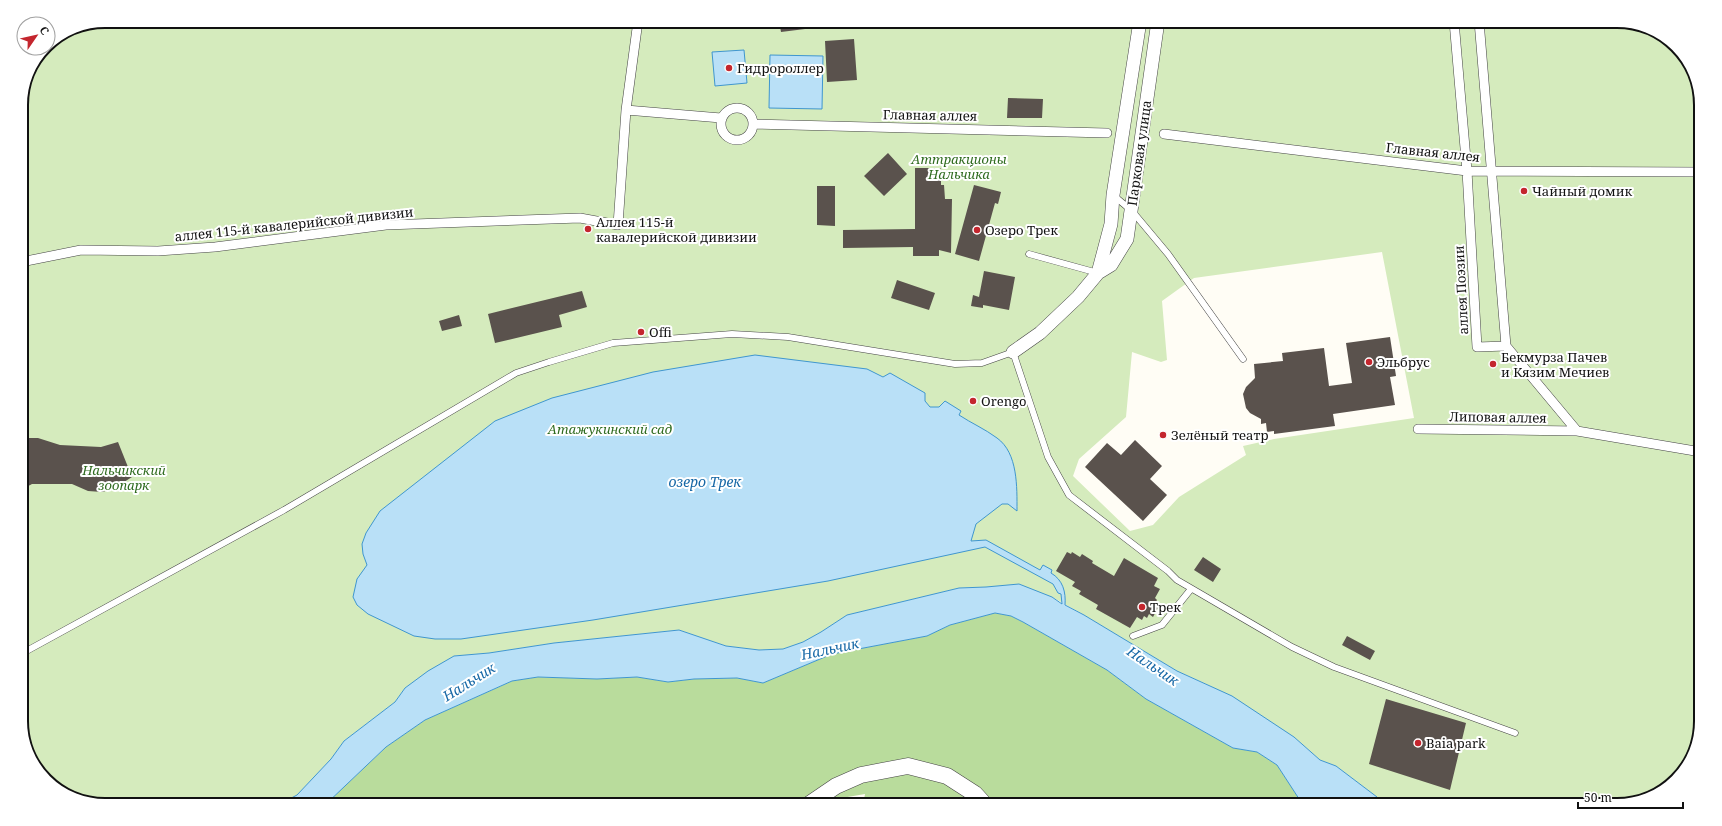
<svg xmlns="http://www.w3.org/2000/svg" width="1722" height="826" font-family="'Noto Serif',serif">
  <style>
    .green { fill: #d5ebbd; fill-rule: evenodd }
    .forest { fill: #b9dc9c }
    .water { fill: #b9e0f7; stroke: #3f96cf }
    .building { fill: #5a524d }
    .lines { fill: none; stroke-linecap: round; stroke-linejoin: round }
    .service-casing { stroke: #444; stroke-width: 7 }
    .pedestrian-casing { stroke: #444; stroke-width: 10 }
    .minor-casing { stroke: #444; stroke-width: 14 }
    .tertiary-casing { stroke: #444; stroke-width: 17 }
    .service { stroke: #fff; stroke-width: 6 }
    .pedestrian { stroke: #fff; stroke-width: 9 }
    .minor { stroke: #fff; stroke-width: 13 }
    .tertiary { stroke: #fff; stroke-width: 16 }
    .poi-dot { fill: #c4262e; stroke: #fff; stroke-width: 1.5 }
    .labels { text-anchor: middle; stroke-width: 4; stroke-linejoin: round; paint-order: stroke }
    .poi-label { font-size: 13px; fill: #111; stroke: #fff; text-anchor: start }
    .street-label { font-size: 13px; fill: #111; stroke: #fff }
    .park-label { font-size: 13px; font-style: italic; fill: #2f6b1f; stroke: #fff }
    .water-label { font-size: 14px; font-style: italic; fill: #1768a6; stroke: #fff }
    .rim { fill: none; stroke: #111; stroke-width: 2 }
  </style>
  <rect width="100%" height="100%" fill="#fffdf5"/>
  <path class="green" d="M 105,21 L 1617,21 L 1654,30 L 1687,58 L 1701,100 L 1701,721 L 1692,758 L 1663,791 L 1617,805 L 1382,805 L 1377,797 L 1336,766 L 1320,760 L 1294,737 L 1206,684 L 1177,671 L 1084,615 L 1052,597 L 986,587 L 959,588 L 847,615 L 821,632 L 803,642 L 783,649 L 759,650 L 726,646 L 679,630 L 554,643 L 489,653 L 454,656 L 405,688 L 395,702 L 344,741 L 331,759 L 297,795 L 278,805 L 105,805 L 68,796 L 35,768 L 21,727 L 21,100 L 27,73 L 44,48 L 48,48 L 48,44 L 73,27 ZM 1382,252 L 1414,418 L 1274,439 L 1243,446 L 1246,455 L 1179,497 L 1153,525 L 1130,531 L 1073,476 L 1079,459 L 1126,417 L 1132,352 L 1161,362 L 1167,360 L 1162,301 L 1194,278 Z"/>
  <path class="forest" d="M 995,613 L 1011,616 L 1023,622 L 1107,670 L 1146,699 L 1233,748 L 1257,752 L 1277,765 L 1303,805 L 863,805 L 865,794 L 830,800 L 829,805 L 325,805 L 386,747 L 425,720 L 512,681 L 538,677 L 597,679 L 637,677 L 668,682 L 694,679 L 737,678 L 763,683 L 832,654 L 927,636 L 950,625 Z"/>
  <path class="water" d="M 744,50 L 747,83 L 715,86 L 712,52 Z
    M 770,55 L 823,56 L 822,109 L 769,108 Z
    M 755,355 L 867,369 L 883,377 L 890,373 L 925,393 L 925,401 L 930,407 L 939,407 L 945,401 L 961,411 L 959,415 C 971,423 985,429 997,438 C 1018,453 1017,487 1017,511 L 1008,504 L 1002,504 L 976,524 L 971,541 L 986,540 L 1040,570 L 1043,565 L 1052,570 L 1051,573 C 1063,580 1066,592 1065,605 L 1084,615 L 1177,671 L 1232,696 L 1294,737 L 1320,760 L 1336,766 L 1377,797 L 1382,805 L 1303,805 L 1277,765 L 1257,752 L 1233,748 L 1146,699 L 1107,670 L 1023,622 L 1011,616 L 995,613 L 950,625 L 927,636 L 832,654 L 763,683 L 737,678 L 694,679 L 668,682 L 637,677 L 597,679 L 538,677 L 512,681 L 425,720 L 386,747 L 325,805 L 278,805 L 297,795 L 331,759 L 344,741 L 395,702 L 405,688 L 428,671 L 454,656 L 489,653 L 554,643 L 679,630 L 726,646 L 759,650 L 783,649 L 803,642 L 821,632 L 847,615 L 959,588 L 986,587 L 1019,584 L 1052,597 L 1062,604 L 1061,594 L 1058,593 L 1053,584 L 985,547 L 828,581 L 593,620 L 461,639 L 435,639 L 414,636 L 368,614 L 357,605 L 353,597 L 357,579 L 367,565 L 363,554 L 362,544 L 366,533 L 380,511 L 495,421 L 552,398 L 653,372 Z"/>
  <path class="building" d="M 779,21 L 813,21 L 813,28 L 781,32 Z
    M 854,39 L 857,80 L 827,82 L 825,41 Z
    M 1008,98 L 1043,99 L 1042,118 L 1007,118 Z
    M 888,153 L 907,174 L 884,196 L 864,176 Z
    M 915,168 L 941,168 L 941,185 L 944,185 L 945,199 L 952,199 L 951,253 L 939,250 L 939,256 L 913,256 L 913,247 L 843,248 L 843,230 L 915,229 Z
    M 974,185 L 1001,192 L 998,204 L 995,203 L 979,261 L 955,254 Z
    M 817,186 L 835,186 L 835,226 L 817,225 Z
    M 984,271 L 1015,277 L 1009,310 L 983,305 L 983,308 L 971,306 L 973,295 L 979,297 Z
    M 897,280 L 935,293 L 929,310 L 891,298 Z
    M 582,291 L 587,307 L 559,315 L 562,327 L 495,343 L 488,314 Z
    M 459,315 L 462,326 L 442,331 L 439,321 Z
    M 1390,337 L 1396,376 L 1390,377 L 1395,405 L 1333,414 L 1335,426 L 1274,434 L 1274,431 L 1267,432 L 1266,423 L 1261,424 L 1261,419 L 1250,413 L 1246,408 L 1243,394 L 1246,387 L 1255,378 L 1254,364 L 1283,361 L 1282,353 L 1324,348 L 1329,386 L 1352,383 L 1346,343 Z
    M 27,438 L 38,438 L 60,445 L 101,447 L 118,442 L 132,477 L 113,489 L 102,492 L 88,491 L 72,484 L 32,484 L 21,490 L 21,440 Z
    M 1135,440 L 1162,466 L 1150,479 L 1167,495 L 1143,521 L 1085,467 L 1107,443 L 1121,455 Z
    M 1067,552 L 1071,554 L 1072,552 L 1080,557 L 1082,554 L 1093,561 L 1092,563 L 1114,576 L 1124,558 L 1158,578 L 1154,586 L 1160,589 L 1155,598 L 1157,600 L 1155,603 L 1159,606 L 1153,617 L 1149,614 L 1147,618 L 1144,616 L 1142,620 L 1137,617 L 1130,628 L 1096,609 L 1098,605 L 1079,594 L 1081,591 L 1072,586 L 1075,582 L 1056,571 Z
    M 1203,557 L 1221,569 L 1213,582 L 1194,570 Z
    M 1347,636 L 1375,651 L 1370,660 L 1342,645 Z
    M 1386,699 L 1466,723 L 1450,790 L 1369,764 Z"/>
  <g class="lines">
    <defs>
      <path id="service" d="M 1113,195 L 1132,211 L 1168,254 L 1243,359
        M 1029,254 L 1098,273
        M 1133,636 L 1162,625 L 1191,589
        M 21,654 L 284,510 L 516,373 L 549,362 L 613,343 L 732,334 L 788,337 L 955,364 L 982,363 L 1013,352 L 1048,457 L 1069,495 L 1168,571 L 1177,580 L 1292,647 L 1334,667 L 1515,733"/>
      <path id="pedestrian" d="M 1454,21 L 1467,171 L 1477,347 L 1506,346
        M 1479,21 L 1506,346
        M721 124a16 16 0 1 1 32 0a16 16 0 1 1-32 0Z
        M 626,110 L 721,118
        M 753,124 L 1107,133
        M 1164,134 L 1467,171 L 1701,172
        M 21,262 L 81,250 L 158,251 L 215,247 L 386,225 L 580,218 L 618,225 L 626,110 L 638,21
        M 1506,346 L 1577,431
        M 1418,429 L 1577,431 L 1701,452"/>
      <path id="minor" d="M 1098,273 L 1111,224 L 1113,195 L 1140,21
        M 1013,352 L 1040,333 L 1078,297 L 1098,273 L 1111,265 L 1127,239 L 1158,21"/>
      <path id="tertiary" d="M 808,805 L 836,786 L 861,775 L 908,766 L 947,776 L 975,794 L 985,805"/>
    </defs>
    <use href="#service" class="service-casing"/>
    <use href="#pedestrian" class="pedestrian-casing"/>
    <use href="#minor" class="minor-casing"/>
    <use href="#tertiary" class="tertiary-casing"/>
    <use href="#service" class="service"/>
    <use href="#pedestrian" class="pedestrian"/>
    <use href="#minor" class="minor"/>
    <use href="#tertiary" class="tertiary"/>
  </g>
  <g class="poi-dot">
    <circle cx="729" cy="68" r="4"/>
    <circle cx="1524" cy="191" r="4"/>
    <circle cx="588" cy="229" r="4"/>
    <circle cx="977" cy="230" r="4"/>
    <circle cx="641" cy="332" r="4"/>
    <circle cx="1369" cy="362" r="4"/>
    <circle cx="1493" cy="364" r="4"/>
    <circle cx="973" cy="401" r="4"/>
    <circle cx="1163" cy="435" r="4"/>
    <circle cx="1142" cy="607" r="4"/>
    <circle cx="1418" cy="743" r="4"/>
  </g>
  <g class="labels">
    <g class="poi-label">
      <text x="737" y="73">Гидророллер</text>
      <text x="1532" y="196">Чайный домик</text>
      <text x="596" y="227">Аллея 115-й<tspan x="596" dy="15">кавалерийской дивизии</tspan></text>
      <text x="985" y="235">Озеро Трек</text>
      <text x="649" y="337">Offi</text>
      <text x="1501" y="362">Бекмурза Пачев<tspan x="1501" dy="15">и Кязим Мечиев</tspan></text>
      <text x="1377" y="367">Эльбрус</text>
      <text x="981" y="406">Orengo</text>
      <text x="1171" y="440">Зелёный театр</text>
      <text x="1150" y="612">Трек</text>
      <text x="1426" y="748">Baia park</text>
    </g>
    <g class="street-label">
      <text transform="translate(930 115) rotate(1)" y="5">Главная аллея</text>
      <text transform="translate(1433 152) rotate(6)" y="5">Главная аллея</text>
      <text transform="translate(1139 153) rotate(-82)" y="5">Парковая улица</text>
      <text transform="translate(294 224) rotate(-6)" y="5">аллея 115-й кавалерийской дивизии</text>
      <text transform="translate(1461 290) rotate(-93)" y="5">аллея Поэзии</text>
      <text transform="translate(1498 417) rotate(1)" y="5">Липовая аллея</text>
    </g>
    <g class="park-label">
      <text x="959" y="164">Аттракционы<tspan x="959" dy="15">Нальчика</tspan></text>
      <text x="610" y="434">Атажукинский сад</text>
      <text x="124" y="475">Нальчикский<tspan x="124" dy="15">зоопарк</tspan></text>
    </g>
    <g class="water-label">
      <text x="705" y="487">озеро Трек</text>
      <text transform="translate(830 649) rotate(-12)" y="5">Нальчик</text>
      <text transform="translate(1153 666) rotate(34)" y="5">Нальчик</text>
      <text transform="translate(469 682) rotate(-32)" y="5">Нальчик</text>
    </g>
  </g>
  <path d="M0 0H1722V826H0ZM105 28H1617A77 77 0 0 1 1694 105V721A77 77 0 0 1 1617 798H105A77 77 0 0 1 28 721V105A77 77 0 0 1 105 28Z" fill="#fff" fill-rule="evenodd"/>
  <path class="rim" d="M105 28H1617A77 77 0 0 1 1694 105V721A77 77 0 0 1 1617 798H105A77 77 0 0 1 28 721V105A77 77 0 0 1 105 28Z"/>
  <g transform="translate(36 36) rotate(56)"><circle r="19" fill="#ffffff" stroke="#a0a0a0"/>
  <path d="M0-3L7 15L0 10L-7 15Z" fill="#c4262e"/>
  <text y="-6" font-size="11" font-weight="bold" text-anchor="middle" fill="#111111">С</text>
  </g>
  <path d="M1578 802v6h105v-6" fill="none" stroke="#111111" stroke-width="2"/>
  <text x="1584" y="802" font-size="12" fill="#111111" stroke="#ffffff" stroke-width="3" paint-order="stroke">50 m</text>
</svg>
